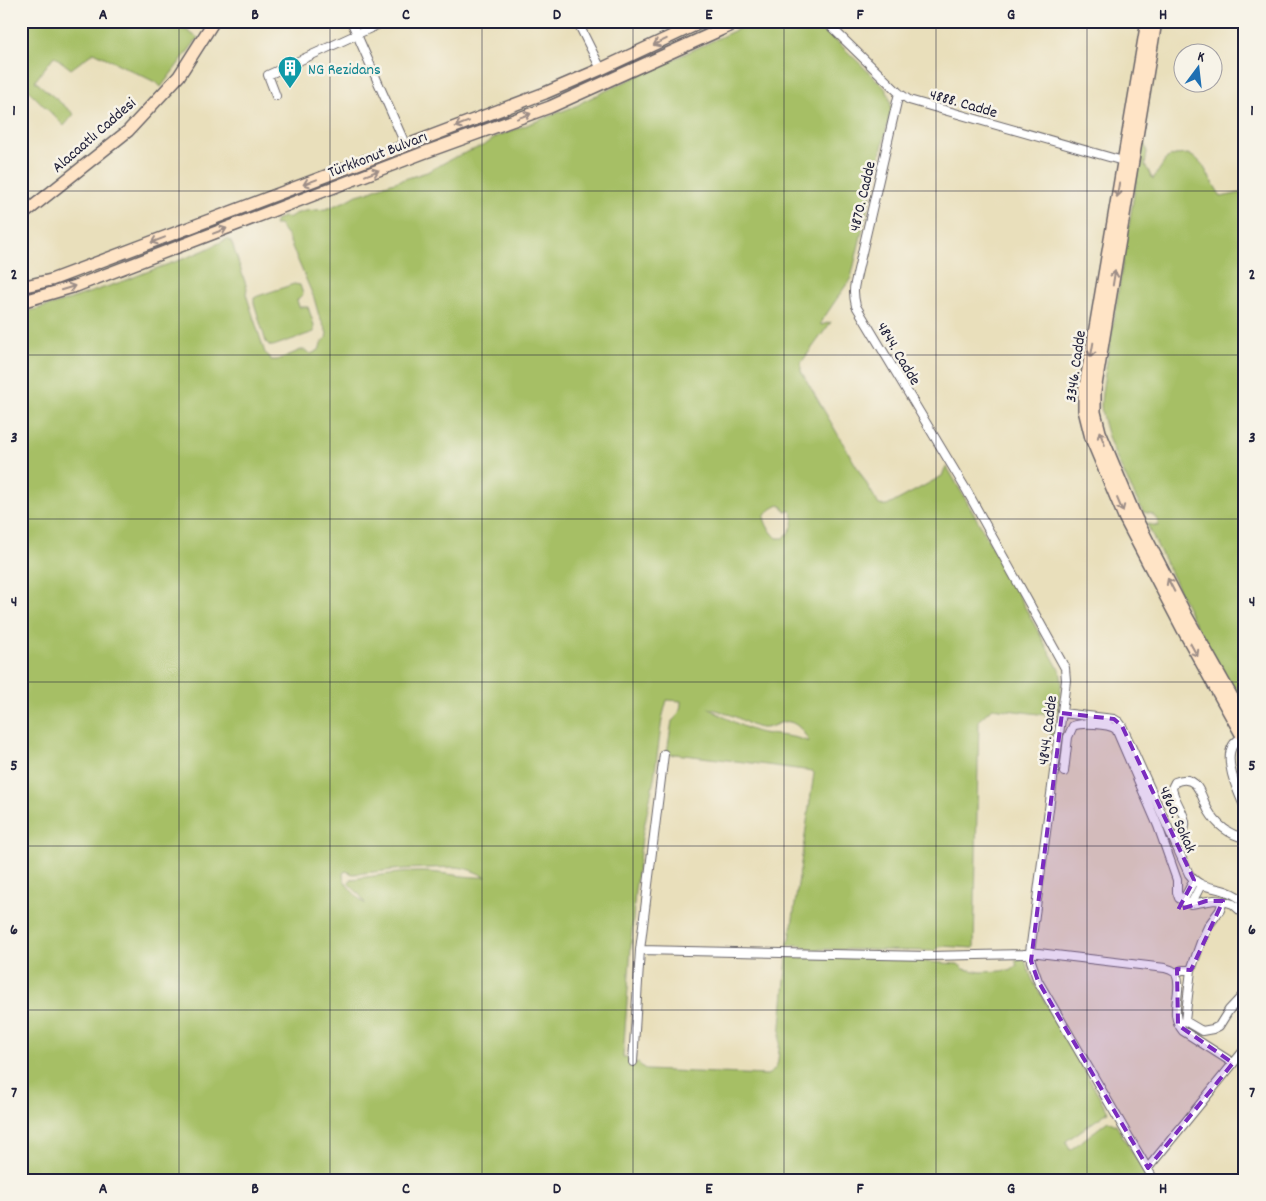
<svg xmlns="http://www.w3.org/2000/svg" width="1266" height="1201" font-family="Dekko,sans-serif">
  <style>
    .green { fill: #a6bf65; stroke: #647050; fill-rule: evenodd }
    .lines { fill: none; stroke-linecap: round; stroke-linejoin: round }
    .street-casing { stroke: #686468; stroke-width: 10 }
    .secondary-casing { stroke: #686468; stroke-width: 14 }
    .street { stroke: #fff; stroke-width: 8 }
    .secondary { stroke: #ffe4c6; stroke-width: 11 }
    .oneway { stroke: #9c8d87 }
    .marked { fill: #7b2cbf; fill-opacity: 0.2; stroke: #7b2cbf; stroke-width: 4; stroke-dasharray: 10 6; stroke-linejoin: round }
    .grid { fill: none; stroke: #22223b; stroke-width: 1; stroke-opacity: 0.55 }
    .labels { text-anchor: middle; stroke-width: 5; stroke-linejoin: round; paint-order: stroke }
    .culture-label { font-size: 16px; fill: #0d838f; stroke: #f7f3e8; text-anchor: start }
    .street-label { font-size: 16px; fill: #22223b; stroke: #f7f3e8 }
    .neatline { fill: none; stroke: #22223b; stroke-width: 2 }
    .grid-label { font-size: 16px; text-anchor: middle; font-weight: bold; fill: #22223b }
  </style>
  <rect width="100%" height="100%" fill="#f7f3e8"/>
  <filter id="ink" filterUnits="userSpaceOnUse"><feTurbulence type="fractalNoise" baseFrequency=".02" numOctaves="2"/><feDisplacementMap in="SourceGraphic" scale="10" xChannelSelector="R" yChannelSelector="G"/><feConvolveMatrix kernelMatrix="1 2 1 2 8 2 1 2 1" color-interpolation-filters="sRGB"/></filter>
  <filter id="wash" filterUnits="userSpaceOnUse"><feTurbulence type="fractalNoise" baseFrequency=".0096" numOctaves="4" result="noise"/><feDisplacementMap in="SourceGraphic" scale="20" xChannelSelector="R" yChannelSelector="G"/><feGaussianBlur stdDeviation="1.12" result="paint"/><feColorMatrix in="noise" values="0 0 0 0 0 0 0 0 0 0 0 0 0 0 0 0 0 1.4 0 .05"/><feComposite in="paint" operator="in"/></filter>
  <g filter="url(#wash)">
    <rect width="100%" height="100%" fill="#e9dfbb"/>
    <path class="green" d="M 21,21 L 173,21 L 198,38 L 161,87 L 157,83 L 94,52 L 71,69 L 54,56 L 35,81 L 74,114 L 64,126 L 30,92 L 21,79 Z
      M 755,21 L 816,21 L 884,87 C 889,94 891,101 891,110 L 851,278 L 821,322 L 821,325 L 831,322 L 801,363 L 801,371 L 879,505 L 887,506 L 942,476 L 945,468 L 947,467 L 979,523 L 1056,664 L 1060,671 L 1062,681 L 1053,736 L 1050,736 L 1054,716 L 992,708 L 979,720 L 974,948 L 941,946 L 934,951 L 807,949 L 801,945 L 787,945 L 790,939 L 814,773 L 812,771 L 744,762 L 675,754 L 672,755 L 667,752 L 672,721 C 679,715 681,710 681,701 L 667,700 L 662,719 L 654,779 L 642,837 L 635,891 L 623,1057 L 628,1057 L 630,1066 L 638,1063 L 646,1070 L 767,1075 C 774,1071 777,1068 778,1060 L 787,957 L 898,958 L 928,962 L 958,964 L 964,969 L 981,972 L 1001,971 L 1006,970 L 1010,971 L 1017,966 L 1015,960 L 1024,958 L 1032,979 L 1108,1112 L 1066,1141 L 1070,1150 L 1108,1121 L 1116,1125 L 1149,1180 L 21,1180 L 21,313 L 56,304 L 124,281 L 149,271 L 183,259 L 205,250 L 227,239 L 230,240 L 233,246 L 247,288 L 246,294 L 265,353 L 270,357 L 271,360 L 277,360 L 301,350 L 304,350 L 311,354 L 319,350 L 321,344 L 326,338 L 327,333 L 319,316 L 314,298 L 287,235 L 279,225 L 274,225 L 276,220 L 283,217 L 288,218 L 295,214 L 305,211 L 326,209 L 348,200 L 357,195 L 368,192 L 385,185 L 427,172 L 455,157 L 485,145 L 496,137 L 578,105 L 584,101 ZM 779,505 L 783,507 L 785,511 L 791,511 C 797,522 791,530 784,538 L 777,538 C 770,531 766,526 764,517 C 768,511 772,508 779,505 ZM 708,708 C 718,710 729,714 738,718 C 744,721 750,725 756,727 C 770,732 780,719 790,722 C 800,725 804,733 809,742 C 793,735 779,736 762,733 C 747,730 722,716 708,708 ZM 456,867 C 467,868 476,872 486,877 C 467,878 447,873 427,872 C 404,871 375,876 352,879 L 348,883 L 359,894 L 366,905 C 358,897 342,884 343,873 L 346,871 L 353,874 L 404,869 Z
      M 1143,138 L 1147,152 L 1145,165 L 1153,179 L 1167,158 L 1175,155 L 1188,154 L 1197,159 L 1202,164 L 1221,197 L 1245,192 L 1245,720 L 1193,620 L 1147,524 L 1159,526 L 1158,521 L 1152,514 L 1143,512 C 1128,481 1104,440 1101,406 C 1101,399 1102,393 1103,386 Z
      M 294,284 L 300,285 L 303,294 L 297,300 L 299,307 L 308,307 L 314,325 L 314,332 L 273,346 L 270,346 L 266,342 L 254,303 L 254,298 L 258,296 Z"/>
  </g>
  <g filter="url(#ink)">
    <g class="lines">
      <defs>
        <path id="street" d="M 351,21 L 406,146
          M 577,21 L 601,69
          M 825,21 L 899,93 L 909,100 L 1123,161
          M 899,93 L 855,283 C 853,291 854,298 856,306 L 967,491 L 1065,668 L 1066,680 L 1065,689 L 1030,952 L 1031,961 L 1038,981 L 1154,1180
          M 276,96 L 268,75 L 386,21
          M 1062,713 L 1114,719 L 1119,722 L 1122,726 L 1189,874 C 1200,889 1213,886 1228,892 C 1234,894 1240,898 1245,903
          M 1242,737 C 1239,739 1235,742 1233,745 C 1223,761 1238,792 1245,808
          M 1064,772 L 1068,737 L 1073,726 C 1082,722 1108,724 1116,729 L 1158,826 L 1177,880 L 1177,892 L 1179,898 L 1185,902 L 1191,904 L 1214,900 L 1223,901 L 1233,904 L 1245,915
          M 1173,839 C 1200,826 1174,806 1172,788 L 1175,782 C 1198,772 1201,797 1208,810 C 1216,824 1229,835 1245,838
          M 1183,901 L 1194,880
          M 1223,901 L 1220,910 L 1209,925 L 1201,942 L 1191,970 L 1185,1021 L 1202,1031 L 1213,1029 L 1219,1026 L 1229,1010 L 1243,995 L 1245,994
          M 1191,904 L 1201,885
          M 640,950 L 929,956 L 1024,954 L 1030,952 L 1165,968 L 1171,970 L 1176,973 L 1182,970 L 1191,970
          M 1176,973 C 1184,993 1167,1012 1183,1031 L 1233,1063
          M 633,1062 L 640,950 L 664,754
          M 1148,1168 L 1245,1049"/>
        <path id="secondary" d="M 1147,21 L 1084,393 L 1084,410 L 1091,438 L 1125,519 L 1182,628 L 1245,741
          M 1156,21 L 1095,391 L 1095,412 L 1100,432 L 1136,518 L 1186,615 L 1245,720
          M 21,216 L 128,131 L 179,76 L 214,21
          M 21,287 L 51,280 L 141,246 L 545,93 L 601,69 L 704,21
          M 21,302 L 76,286 L 423,153 L 550,107 L 740,21"/>
      </defs>
      <use href="#street" class="street-casing"/>
      <use href="#secondary" class="secondary-casing"/>
      <use href="#street" class="street"/>
      <use href="#secondary" class="secondary"/>
    </g>
    <defs><path id="oneway-shaft" d="M-6 0H5M1.5-3L5.5 0L1.5 3" fill="none" stroke-width="1.6" stroke-linecap="round" stroke-linejoin="round" transform="scale(1.25)"/></defs>
    <g class="oneway">
      <use href="#oneway-shaft" transform="translate(660 42) rotate(155)"/>
      <use href="#oneway-shaft" transform="translate(524 116) rotate(-20)"/>
      <use href="#oneway-shaft" transform="translate(462 124) rotate(159)"/>
      <use href="#oneway-shaft" transform="translate(372 173) rotate(-21)"/>
      <use href="#oneway-shaft" transform="translate(310 182) rotate(159)"/>
      <use href="#oneway-shaft" transform="translate(1118 190) rotate(99)"/>
      <use href="#oneway-shaft" transform="translate(220 231) rotate(-21)"/>
      <use href="#oneway-shaft" transform="translate(158 240) rotate(159)"/>
      <use href="#oneway-shaft" transform="translate(1114 278) rotate(-81)"/>
      <use href="#oneway-shaft" transform="translate(68 288) rotate(-17)"/>
      <use href="#oneway-shaft" transform="translate(1092 350) rotate(100)"/>
      <use href="#oneway-shaft" transform="translate(1102 438) rotate(-112)"/>
      <use href="#oneway-shaft" transform="translate(1120 505) rotate(67)"/>
      <use href="#oneway-shaft" transform="translate(1171 585) rotate(-117)"/>
      <use href="#oneway-shaft" transform="translate(1194 650) rotate(61)"/>
    </g>
  </g>
  <path class="marked" d="M 1062,713 L 1114,719 L 1122,726 L 1194,880 L 1178,910 L 1206,901 L 1223,901 L 1191,970 L 1177,969 L 1178,1025 L 1233,1063 L 1148,1168 L 1038,981 L 1031,961 Z"/>
  <path class="grid" d="M 179,21 L 179,1180M 330,21 L 330,1180M 482,21 L 482,1180M 633,21 L 633,1180M 784,21 L 784,1180M 936,21 L 936,1180M 1087,21 L 1087,1180M 21,191 L 1245,191M 21,355 L 1245,355M 21,519 L 1245,519M 21,682 L 1245,682M 21,846 L 1245,846M 21,1010 L 1245,1010"/>
  <defs>
    <symbol id="building-pin" viewBox="-11 -11 22 30"><path d="M0 17L-7.5 6A9.5 9.5 0 1 1 7.5 6Z" fill="#0f9aa8" stroke="#f7f3e8"/><path d="M-4-6H4V6H1V3H-1V6H-4ZM-2.5-4.3h1.7v1.8h-1.7ZM.8-4.3h1.7v1.8H.8ZM-2.5-1h1.7V.8h-1.7ZM.8-1h1.7V.8H.8Z" fill="#fff"/></symbol>
  </defs>
  <g fill-rule="evenodd">
    <use href="#building-pin" x="276" y="54" width="28" height="38"/>
  </g>
  <g class="labels">
    <g class="culture-label">
      <text x="308" y="74">NG Rezidans</text>
    </g>
    <g class="street-label">
      <text transform="translate(964 102) rotate(16)" y="6">4888. Cadde</text>
      <text transform="translate(93 134) rotate(-41)" y="6">Alacaatlı Caddesi</text>
      <text transform="translate(377 153) rotate(-21)" y="6">Türkkonut Bulvarı</text>
      <text transform="translate(861 196) rotate(-77)" y="6">4870. Cadde</text>
      <text transform="translate(900 353) rotate(59)" y="6">4844. Cadde</text>
      <text transform="translate(1074 366) rotate(-82)" y="6">3346. Cadde</text>
      <text transform="translate(1046 730) rotate(-83)" y="6">4844. Cadde</text>
      <text transform="translate(1179 819) rotate(66)" y="6">4860. Sokak</text>
    </g>
  </g>
  <rect width="1266" height="1201" fill="none" stroke="#f7f3e8" stroke-width="55"/>
  <g transform="translate(1198 68) rotate(15)"><circle r="24" fill="#f7f3e8" stroke="#a29fa3"/>
  <path d="M0-4L9 19L0 12L-9 19Z" fill="#1f6fb2"/>
  <text y="-8" font-size="14" font-weight="bold" text-anchor="middle" fill="#22223b">K</text>
  </g>
  <rect x="28" y="28" width="1210" height="1146" class="neatline"/>
  <g class="grid-label">
    <text x="103" y="19">A</text>
    <text x="255" y="19">B</text>
    <text x="406" y="19">C</text>
    <text x="557" y="19">D</text>
    <text x="709" y="19">E</text>
    <text x="860" y="19">F</text>
    <text x="1011" y="19">G</text>
    <text x="1163" y="19">H</text>
    <text x="14" y="115">1</text>
    <text x="1252" y="115">1</text>
    <text x="14" y="279">2</text>
    <text x="1252" y="279">2</text>
    <text x="14" y="442">3</text>
    <text x="1252" y="442">3</text>
    <text x="14" y="606">4</text>
    <text x="1252" y="606">4</text>
    <text x="14" y="770">5</text>
    <text x="1252" y="770">5</text>
    <text x="14" y="934">6</text>
    <text x="1252" y="934">6</text>
    <text x="14" y="1097">7</text>
    <text x="1252" y="1097">7</text>
    <text x="103" y="1193">A</text>
    <text x="255" y="1193">B</text>
    <text x="406" y="1193">C</text>
    <text x="557" y="1193">D</text>
    <text x="709" y="1193">E</text>
    <text x="860" y="1193">F</text>
    <text x="1011" y="1193">G</text>
    <text x="1163" y="1193">H</text>
  </g>
</svg>
